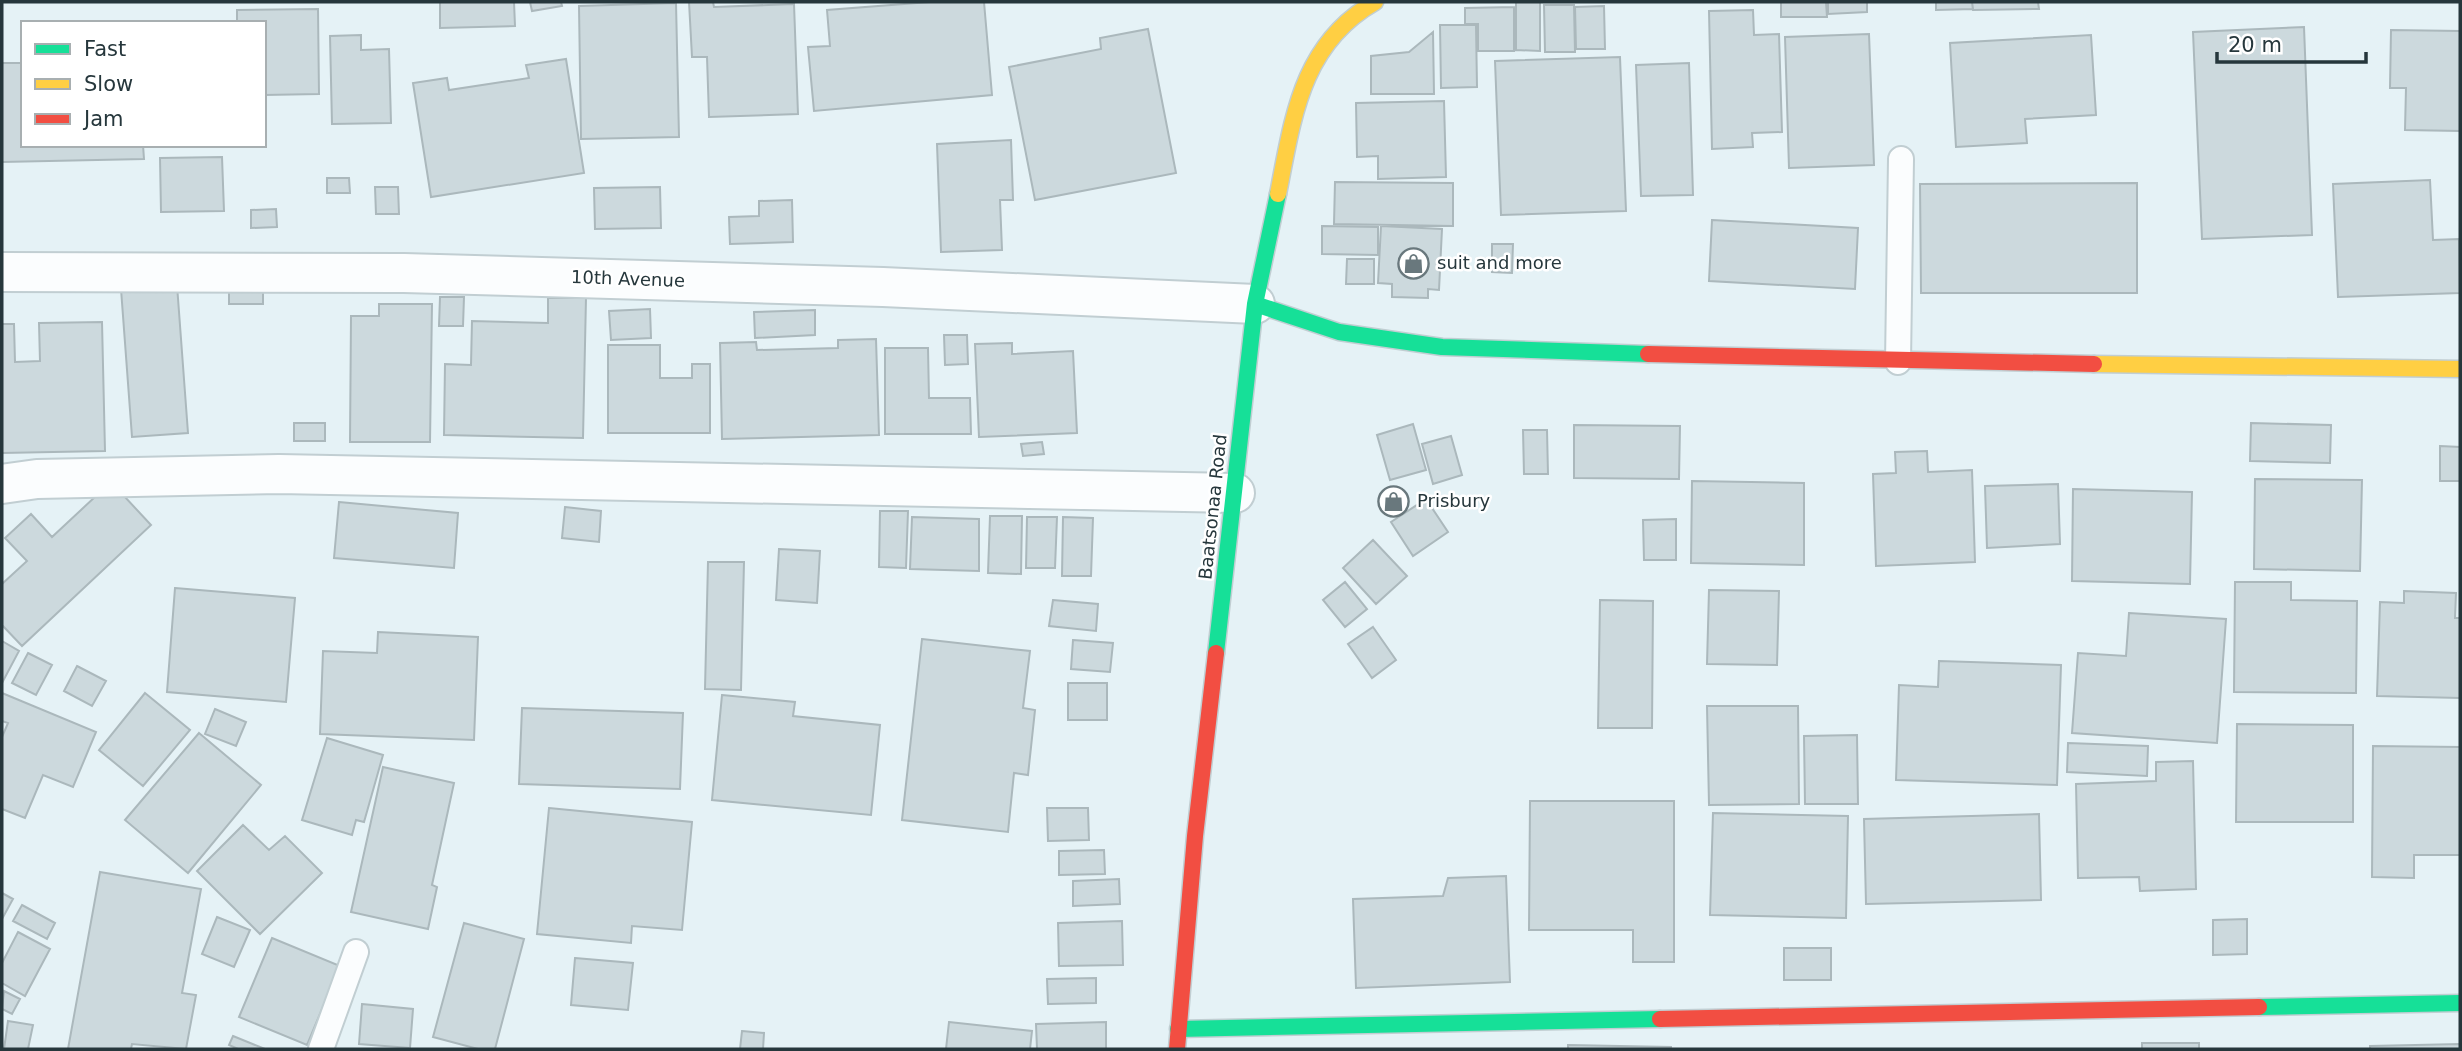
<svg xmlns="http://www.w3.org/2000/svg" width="2462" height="1051" font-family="'DejaVu Sans',sans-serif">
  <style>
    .building { fill: #ccd9dd; stroke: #abb8bc; stroke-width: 2 }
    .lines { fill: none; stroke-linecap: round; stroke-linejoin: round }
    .lane-casing { stroke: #c1ced2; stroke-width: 28 }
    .street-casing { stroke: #c1ced2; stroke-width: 42 }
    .fast-casing { stroke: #c1ced2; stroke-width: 19 }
    .slow-casing { stroke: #c1ced2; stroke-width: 19 }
    .jam-casing { stroke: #c1ced2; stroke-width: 19 }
    .lane { stroke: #fbfdfe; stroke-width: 24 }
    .street { stroke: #fbfdfe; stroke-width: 38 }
    .fast { stroke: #16e098; stroke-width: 16 }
    .slow { stroke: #ffcf43; stroke-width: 16 }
    .jam { stroke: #f24e42; stroke-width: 16 }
    .labels { text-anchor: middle; stroke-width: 5; stroke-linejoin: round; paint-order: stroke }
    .poi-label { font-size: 18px; fill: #26373c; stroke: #fff; text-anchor: start }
    .street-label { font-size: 18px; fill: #26373c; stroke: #fff }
  </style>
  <rect width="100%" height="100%" fill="#e5f2f6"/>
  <path class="building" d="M 440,2 L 514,2 L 515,26 L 440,28 Z
    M 530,2 L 561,2 L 562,6 L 532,11 Z
    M 689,2 L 713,2 L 714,7 L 794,4 L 798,114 L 709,117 L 707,57 L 692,57 Z
    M 930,2 L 984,2 L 992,95 L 814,111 L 808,47 L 830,46 L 827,10 Z
    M 1516,2 L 1540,2 L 1540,51 L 1516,50 Z
    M 1781,2 L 1826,2 L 1827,17 L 1781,17 Z
    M 1828,2 L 1867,2 L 1867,12 L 1828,14 Z
    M 1936,2 L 1972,2 L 1973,9 L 1936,10 Z
    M 1972,2 L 2038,2 L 2039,9 L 1973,10 Z
    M 676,3 L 679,137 L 581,139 L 579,6 Z
    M 1544,5 L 1574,5 L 1575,52 L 1545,52 Z
    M 1604,6 L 1605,49 L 1576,49 L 1575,7 Z
    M 1514,7 L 1514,51 L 1478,51 L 1478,24 L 1465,24 L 1465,8 Z
    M 318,9 L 319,94 L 264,95 L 264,23 L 237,23 L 237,10 Z
    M 1753,10 L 1754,35 L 1779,34 L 1782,132 L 1752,133 L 1753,147 L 1712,149 L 1709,11 Z
    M 1440,25 L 1476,25 L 1477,87 L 1441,88 Z
    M 2304,27 L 2312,235 L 2202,239 L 2193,32 Z
    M 1148,29 L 1176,173 L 1035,200 L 1009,67 L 1101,49 L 1100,38 Z
    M 2391,30 L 2460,31 L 2460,177 L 2460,131 L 2405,130 L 2406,88 L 2390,88 Z
    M 1433,32 L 1434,94 L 1371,94 L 1371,56 L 1409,52 Z
    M 1869,34 L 1874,165 L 1789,168 L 1785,37 Z
    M 361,35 L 361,50 L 389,49 L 391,123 L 332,124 L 330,36 Z
    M 2091,35 L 2096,115 L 2025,119 L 2027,143 L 1956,147 L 1950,43 Z
    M 1620,57 L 1626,211 L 1501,215 L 1495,61 Z
    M 566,59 L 584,173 L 431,197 L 413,83 L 447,78 L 449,90 L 529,78 L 526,65 Z
    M 2,63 L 23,63 L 23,145 L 143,145 L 144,159 L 2,162 Z
    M 1689,63 L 1693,195 L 1641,196 L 1636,65 Z
    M 1444,101 L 1446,177 L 1378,179 L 1378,156 L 1357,157 L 1356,103 Z
    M 1011,140 L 1013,200 L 1000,200 L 1002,250 L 941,252 L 937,144 Z
    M 222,157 L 224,211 L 161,212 L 160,158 Z
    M 327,178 L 349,178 L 350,193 L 327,193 Z
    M 2430,180 L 2433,240 L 2459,239 L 2460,293 L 2338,297 L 2333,184 Z
    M 1335,182 L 1453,183 L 1453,226 L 1334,224 Z
    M 2137,183 L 2137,293 L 1921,293 L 1920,184 Z
    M 375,187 L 398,187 L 399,214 L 376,214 Z
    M 660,187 L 661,228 L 595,229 L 594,188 Z
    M 792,200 L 793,242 L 730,244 L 729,217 L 759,216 L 759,201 Z
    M 276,209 L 277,227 L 251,228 L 251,210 Z
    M 1712,220 L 1858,228 L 1855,289 L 1709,281 Z
    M 1322,226 L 1378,227 L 1378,255 L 1322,254 Z
    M 1381,226 L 1442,229 L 1439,290 L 1428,289 L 1428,298 L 1392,297 L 1392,284 L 1378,283 Z
    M 1492,244 L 1513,244 L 1512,273 L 1492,272 Z
    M 1347,259 L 1374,259 L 1374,284 L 1346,284 Z
    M 177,285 L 188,433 L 132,437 L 121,289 Z
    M 229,285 L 263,285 L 263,304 L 229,304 Z
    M 440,297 L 464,297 L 463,326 L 439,326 Z
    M 548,298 L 586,298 L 583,438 L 444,435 L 445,364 L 471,365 L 472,321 L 548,323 Z
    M 379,304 L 432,304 L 430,442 L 350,442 L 351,316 L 379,316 Z
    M 650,309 L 651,338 L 611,340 L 609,311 Z
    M 815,310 L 815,335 L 755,338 L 754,312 Z
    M 102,322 L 105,451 L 2,453 L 2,324 L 14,324 L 15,362 L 40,361 L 39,323 Z
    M 944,335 L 967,335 L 968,364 L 945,365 Z
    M 876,339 L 879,435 L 722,439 L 720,343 L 756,342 L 757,350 L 838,348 L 838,340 Z
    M 1012,343 L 1012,354 L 1073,351 L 1077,433 L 979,437 L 975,344 Z
    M 608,345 L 660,345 L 660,378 L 692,378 L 692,364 L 710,364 L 710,433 L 608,433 Z
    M 885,348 L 928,348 L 929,398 L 970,398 L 971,434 L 885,434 Z
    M 294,423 L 325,423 L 325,441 L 294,441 Z
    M 2251,423 L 2331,425 L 2330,463 L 2250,461 Z
    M 1413,424 L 1426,470 L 1390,480 L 1377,435 Z
    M 1574,425 L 1680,426 L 1679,479 L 1574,478 Z
    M 1523,430 L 1547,430 L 1548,474 L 1524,474 Z
    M 1451,436 L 1462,475 L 1433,484 L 1422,444 Z
    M 1042,442 L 1044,454 L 1023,456 L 1021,444 Z
    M 2440,446 L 2460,447 L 2460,481 L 2440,481 Z
    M 1927,451 L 1928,472 L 1972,470 L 1975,562 L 1876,566 L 1873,474 L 1896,473 L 1895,452 Z
    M 2255,479 L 2362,480 L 2360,571 L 2254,569 Z
    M 1692,481 L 1804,483 L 1804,565 L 1691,563 Z
    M 111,482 L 151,525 L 22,646 L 2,625 L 2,584 L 27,561 L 5,538 L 31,514 L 52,537 Z
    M 2058,484 L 2060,544 L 1987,548 L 1985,486 Z
    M 2073,489 L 2192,492 L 2190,584 L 2072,581 Z
    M 1426,499 L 1448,532 L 1413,556 L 1391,522 Z
    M 339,502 L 458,513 L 454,568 L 334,558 Z
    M 565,507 L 601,511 L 599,542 L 562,538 Z
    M 880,511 L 908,511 L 906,568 L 879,567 Z
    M 990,516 L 1022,516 L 1021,574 L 988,573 Z
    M 912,517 L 979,519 L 979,571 L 910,569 Z
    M 1027,517 L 1057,517 L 1055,568 L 1026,568 Z
    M 1063,517 L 1093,518 L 1091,576 L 1062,576 Z
    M 1676,519 L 1676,560 L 1644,560 L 1643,520 Z
    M 1373,540 L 1407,576 L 1376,604 L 1343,568 Z
    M 779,549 L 820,551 L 817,603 L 776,600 Z
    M 708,562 L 744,562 L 741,690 L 705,689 Z
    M 1345,582 L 1367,609 L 1345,627 L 1323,600 Z
    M 2235,582 L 2291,582 L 2291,600 L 2357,601 L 2356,693 L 2234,692 Z
    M 175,588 L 295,598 L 286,702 L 167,692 Z
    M 1709,590 L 1779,591 L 1777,665 L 1707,664 Z
    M 2404,591 L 2456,593 L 2455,618 L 2460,618 L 2460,698 L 2377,696 L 2380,602 L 2404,603 Z
    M 1053,600 L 1098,604 L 1096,631 L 1049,626 Z
    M 1600,600 L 1653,601 L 1652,728 L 1598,728 Z
    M 2129,613 L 2226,619 L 2217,743 L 2072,733 L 2078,653 L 2126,656 Z
    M 1373,627 L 1396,660 L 1372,678 L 1348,644 Z
    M 378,632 L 478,637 L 474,740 L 320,734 L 323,651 L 377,653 Z
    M 922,639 L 1030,651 L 1023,708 L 1035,710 L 1028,775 L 1014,773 L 1008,832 L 902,820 Z
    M 1073,640 L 1113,643 L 1110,672 L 1071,669 Z
    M 2,641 L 19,651 L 2,683 Z
    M 28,653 L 52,665 L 36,695 L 12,683 Z
    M 1939,661 L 2061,665 L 2057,785 L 1896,780 L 1899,685 L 1938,687 Z
    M 77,666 L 106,681 L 92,706 L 64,691 Z
    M 1068,683 L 1107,683 L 1107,720 L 1068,720 Z
    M 2,693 L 96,732 L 73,787 L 43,775 L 25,818 L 2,809 L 2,737 L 8,723 L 2,721 Z
    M 145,693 L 190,730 L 143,786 L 99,750 Z
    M 722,695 L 795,702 L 793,716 L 880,725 L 871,815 L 712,800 Z
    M 1707,706 L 1798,706 L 1799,804 L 1709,805 Z
    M 522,708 L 683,713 L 680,789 L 519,784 Z
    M 215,709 L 246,722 L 236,746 L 205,734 Z
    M 2237,724 L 2353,725 L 2353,822 L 2236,822 Z
    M 199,733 L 261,785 L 188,873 L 125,820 Z
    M 1857,735 L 1858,804 L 1805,804 L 1804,736 Z
    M 327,738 L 383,755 L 364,822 L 356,820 L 352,835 L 302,820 Z
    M 2068,743 L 2148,746 L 2147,776 L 2067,772 Z
    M 2373,746 L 2460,747 L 2460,855 L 2414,855 L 2414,878 L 2372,877 Z
    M 2193,761 L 2196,889 L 2140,891 L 2139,877 L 2078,878 L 2076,784 L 2156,781 L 2156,762 Z
    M 383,767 L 454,783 L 432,885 L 437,887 L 428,929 L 351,912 Z
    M 1530,801 L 1674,801 L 1674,962 L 1633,962 L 1633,930 L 1529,930 Z
    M 549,808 L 692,822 L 682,930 L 632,926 L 631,943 L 537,934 Z
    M 1047,808 L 1088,808 L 1089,840 L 1048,841 Z
    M 1713,813 L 1848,816 L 1846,918 L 1710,915 Z
    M 2039,814 L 2041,900 L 1866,904 L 1864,819 Z
    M 243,825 L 269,850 L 285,836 L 322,873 L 260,934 L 197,871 Z
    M 1104,850 L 1105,874 L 1059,875 L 1059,851 Z
    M 100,872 L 201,889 L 182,993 L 196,995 L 186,1049 L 132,1044 L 131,1049 L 68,1049 Z
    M 1506,876 L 1510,982 L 1356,988 L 1353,899 L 1443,896 L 1448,878 Z
    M 1119,879 L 1120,904 L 1073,906 L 1073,881 Z
    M 2,893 L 13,899 L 2,919 Z
    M 22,905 L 55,923 L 47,939 L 13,921 Z
    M 217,917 L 250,930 L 234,967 L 202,954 Z
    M 2247,919 L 2247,954 L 2213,955 L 2213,920 Z
    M 1122,921 L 1123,965 L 1059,966 L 1058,923 Z
    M 464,923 L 524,939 L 495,1049 L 478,1049 L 433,1037 Z
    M 18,932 L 50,949 L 25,996 L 2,983 L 2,963 Z
    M 272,938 L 340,966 L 307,1045 L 239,1017 Z
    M 1784,948 L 1831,948 L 1831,980 L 1784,980 Z
    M 575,958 L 633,963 L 628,1010 L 571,1005 Z
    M 1096,978 L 1096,1003 L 1048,1004 L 1047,979 Z
    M 4,991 L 20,999 L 12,1014 L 2,1009 Z
    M 362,1004 L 413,1009 L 410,1048 L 359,1044 Z
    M 8,1021 L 33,1025 L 28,1049 L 4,1049 Z
    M 949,1022 L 1032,1031 L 1030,1049 L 946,1049 Z
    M 1106,1022 L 1106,1049 L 1037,1049 L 1036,1024 Z
    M 742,1031 L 764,1033 L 763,1049 L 740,1049 Z
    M 233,1036 L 265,1049 L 238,1049 L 229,1045 Z
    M 2142,1043 L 2199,1043 L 2199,1049 L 2142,1049 Z
    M 2460,1044 L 2460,1049 L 2370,1049 L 2370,1046 Z
    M 1568,1045 L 1671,1047 L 1671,1049 L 1568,1049 Z"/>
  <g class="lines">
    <defs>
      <path id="lane" d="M 1898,362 L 1901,159
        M 321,1049 L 356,952"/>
      <path id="street" d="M 2,272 L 404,273 L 883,287 L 1255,304
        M 2,484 L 37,479 L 279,474 L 1235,493"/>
      <path id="fast" d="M 1255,304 L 1339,332 L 1442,347 L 1648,354
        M 1216,653 L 1255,304 L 1278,194
        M 2259,1007 L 2460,1003
        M 1178,1029 L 1660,1019"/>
      <path id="slow" d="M 1278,194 C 1293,118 1301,44 1375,2
        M 2094,364 L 2460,369"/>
      <path id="jam" d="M 1648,354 L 2094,364
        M 1660,1019 L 2259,1007
        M 1177,1049 L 1195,836 L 1216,653"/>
    </defs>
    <use href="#lane" class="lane-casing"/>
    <use href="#street" class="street-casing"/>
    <use href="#fast" class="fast-casing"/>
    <use href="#slow" class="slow-casing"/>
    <use href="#jam" class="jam-casing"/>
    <use href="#lane" class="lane"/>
    <use href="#street" class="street"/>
    <use href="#fast" class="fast"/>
    <use href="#slow" class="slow"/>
    <use href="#jam" class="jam"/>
  </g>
  <defs>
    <symbol id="shop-ring" viewBox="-11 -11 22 22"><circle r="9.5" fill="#fff" stroke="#69787d" stroke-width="1.5"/><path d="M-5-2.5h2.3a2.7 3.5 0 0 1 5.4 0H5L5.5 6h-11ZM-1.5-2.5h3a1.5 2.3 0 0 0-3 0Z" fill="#69787d"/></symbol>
  </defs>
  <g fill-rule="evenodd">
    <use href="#shop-ring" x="1396" y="246" width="35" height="35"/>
    <use href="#shop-ring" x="1376" y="484" width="35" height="35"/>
  </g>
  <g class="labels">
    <g class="poi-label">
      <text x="1437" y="269">suit and more</text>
      <text x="1417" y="507">Prisbury</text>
    </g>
    <g class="street-label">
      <text transform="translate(628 279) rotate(2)" y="6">10th Avenue</text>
      <text transform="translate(1213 507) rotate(-84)" y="6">Baatsonaa Road</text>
    </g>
  </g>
  <rect width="2462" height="1051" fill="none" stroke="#26373c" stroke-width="7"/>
  <rect x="21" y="21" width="245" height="126" fill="#ffffff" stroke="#a8afb1" stroke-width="2"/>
  <rect x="35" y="44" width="35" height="10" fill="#16e098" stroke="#a8afb1" stroke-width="2"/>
  <text x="84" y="56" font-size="21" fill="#26373c">Fast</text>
  <rect x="35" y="79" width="35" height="10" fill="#ffcf43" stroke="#a8afb1" stroke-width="2"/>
  <text x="84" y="91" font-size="21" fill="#26373c">Slow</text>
  <rect x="35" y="114" width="35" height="10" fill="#f24e42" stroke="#a8afb1" stroke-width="2"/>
  <text x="84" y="126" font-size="21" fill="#26373c">Jam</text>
  <path d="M2217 52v10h149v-10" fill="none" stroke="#26373c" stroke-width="3.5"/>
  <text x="2228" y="52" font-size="21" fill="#26373c" stroke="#ffffff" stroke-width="5" paint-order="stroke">20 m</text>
</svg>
